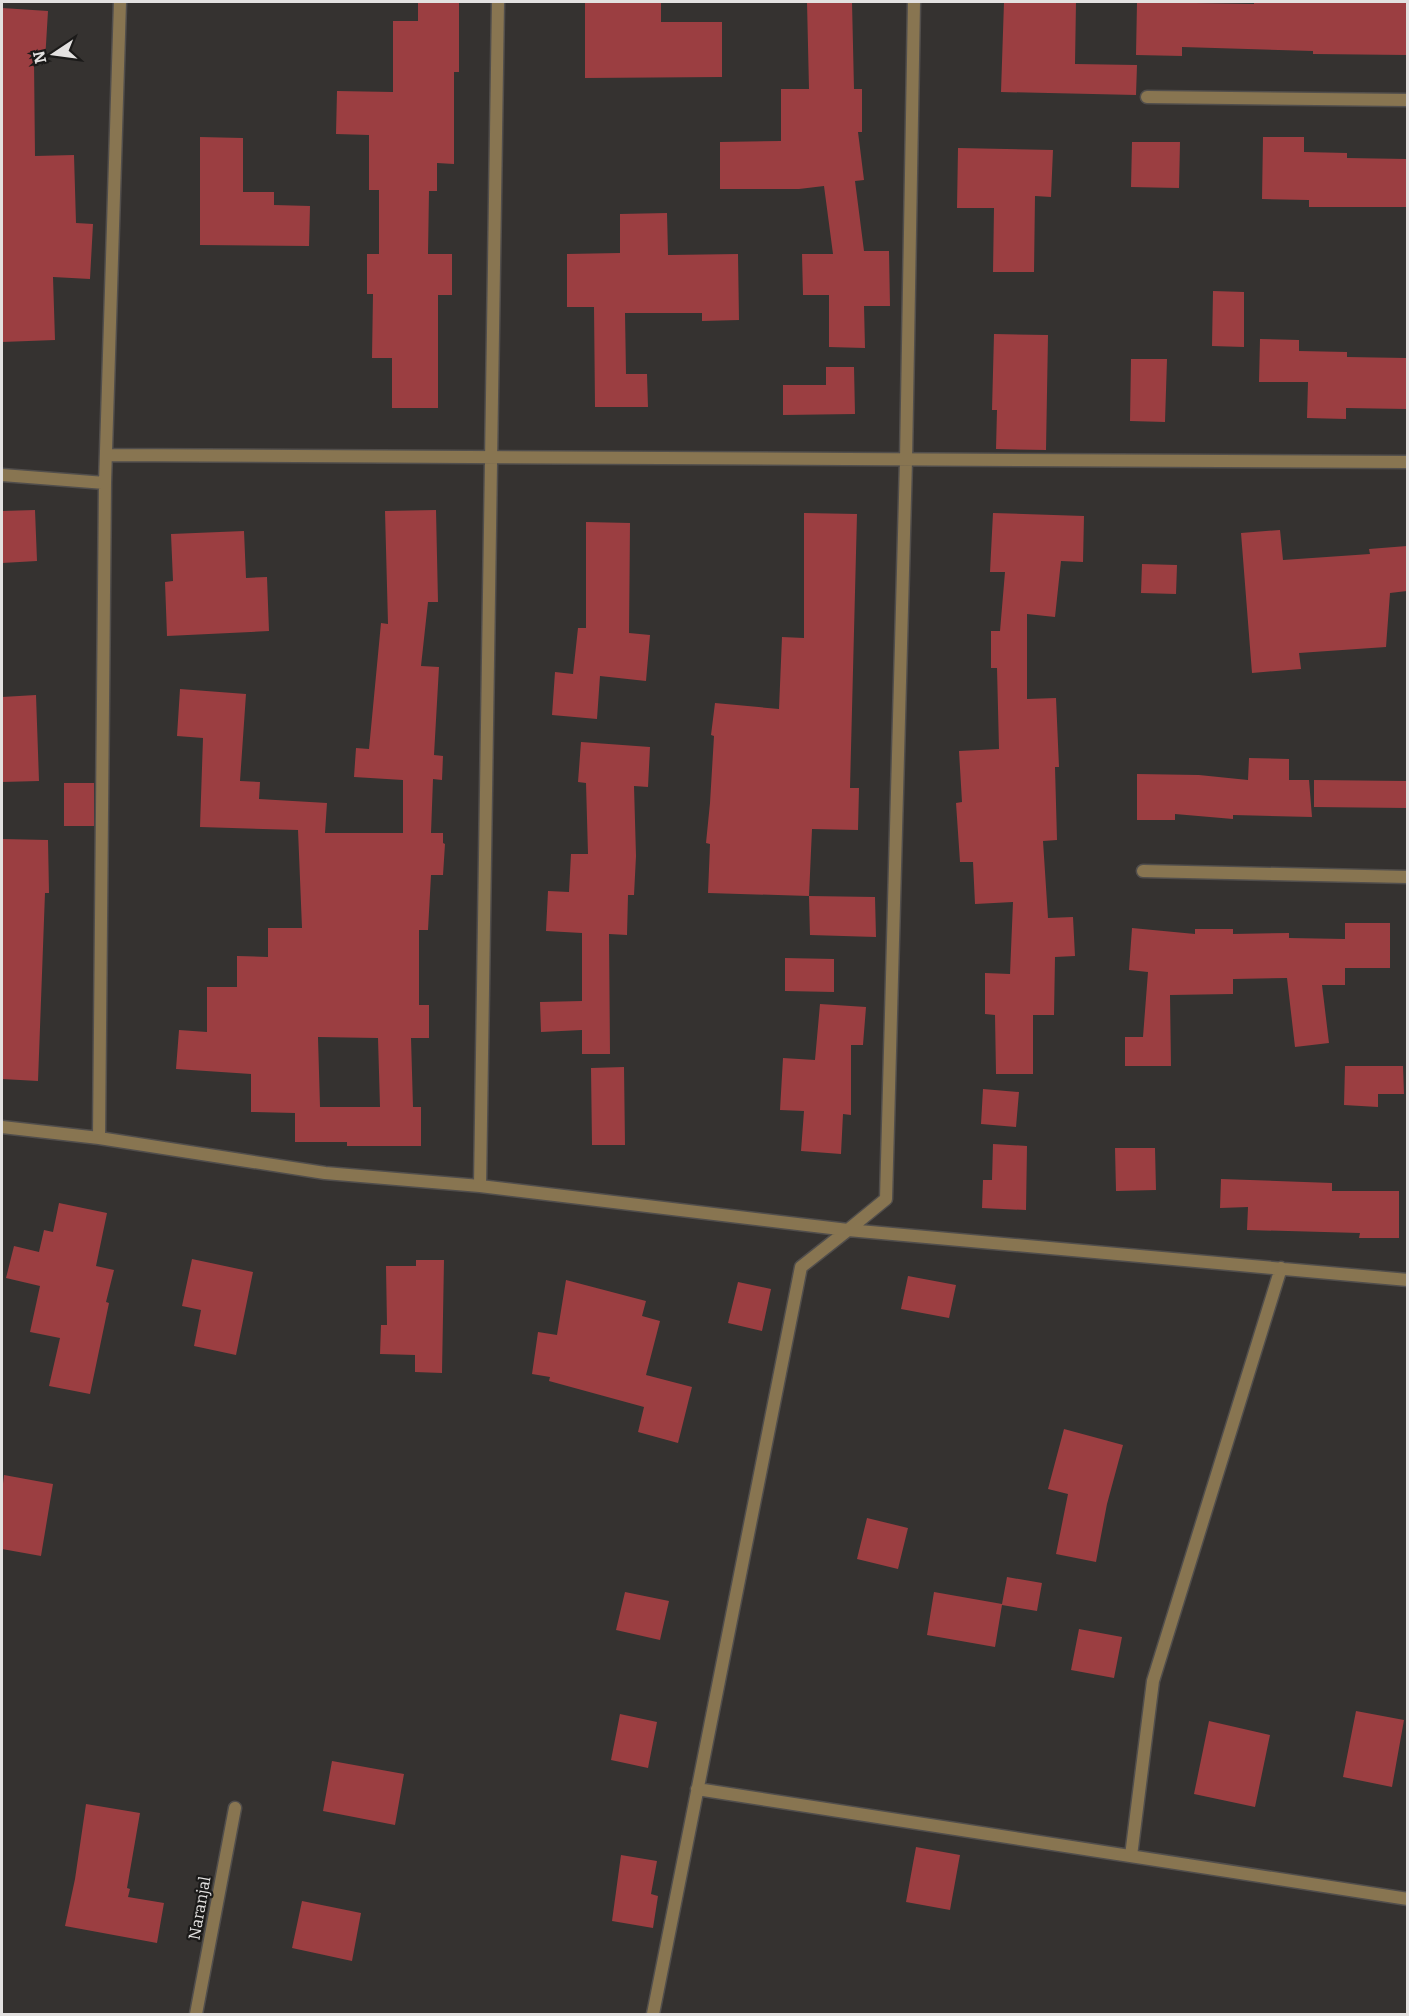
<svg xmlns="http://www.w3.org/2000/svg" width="1409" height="2016" font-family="Bitter,serif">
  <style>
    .building { fill: #9b3e41; fill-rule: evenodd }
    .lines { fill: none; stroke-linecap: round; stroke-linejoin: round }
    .minor-casing { stroke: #514e4c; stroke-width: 15 }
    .minor { stroke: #887551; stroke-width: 12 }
    .labels { text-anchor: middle; stroke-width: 4.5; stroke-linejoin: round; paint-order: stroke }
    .street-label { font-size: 16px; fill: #e3e1e0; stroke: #1b1a19 }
  </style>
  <rect width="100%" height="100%" fill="#353230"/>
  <path class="building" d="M 418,2 L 459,2 L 459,72 L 454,72 L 454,164 L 437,163 L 437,191 L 429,191 L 428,254 L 452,254 L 452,295 L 438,295 L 438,408 L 392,408 L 392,358 L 372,358 L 373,294 L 367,294 L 367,254 L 379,254 L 379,190 L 369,190 L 369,135 L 336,134 L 337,91 L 393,92 L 393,21 L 418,21 Z
    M 585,2 L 661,2 L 661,22 L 722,22 L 722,77 L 585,78 Z
    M 807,2 L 852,2 L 854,89 L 862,89 L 862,132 L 858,132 L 864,180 L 855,181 L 864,251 L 889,251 L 890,306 L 864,306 L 865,348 L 829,347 L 829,295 L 803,295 L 802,254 L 833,254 L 824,186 L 799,189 L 720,189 L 720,142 L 781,141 L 781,89 L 809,89 Z
    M 1004,2 L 1076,2 L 1075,64 L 1137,65 L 1136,95 L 1001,92 Z
    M 1137,2 L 1254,4 L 1254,2 L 1407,2 L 1407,55 L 1313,54 L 1313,51 L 1182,47 L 1182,56 L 1136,55 Z
    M 2,8 L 48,11 L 45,61 L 34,61 L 35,156 L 74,155 L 76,223 L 93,224 L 90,279 L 53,277 L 55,340 L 2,342 Z
    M 200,137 L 243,138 L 243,192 L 274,192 L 274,205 L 310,206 L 309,246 L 200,245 Z
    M 1263,137 L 1304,137 L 1304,152 L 1347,153 L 1347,158 L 1407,159 L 1407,207 L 1309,207 L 1309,200 L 1262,199 Z
    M 1132,142 L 1180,142 L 1179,188 L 1131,187 Z
    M 958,148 L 1053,150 L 1051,197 L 1035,196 L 1034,272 L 993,272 L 994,208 L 957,208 Z
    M 667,213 L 668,255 L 738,254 L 739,320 L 702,321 L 702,313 L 625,313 L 626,374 L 647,374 L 648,407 L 595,407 L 594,307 L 567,307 L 567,254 L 620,253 L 620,214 Z
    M 1213,291 L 1244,292 L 1244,347 L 1212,346 Z
    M 994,334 L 1048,335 L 1046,450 L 996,449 L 997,410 L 992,410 Z
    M 1260,339 L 1299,340 L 1299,351 L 1347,352 L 1347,357 L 1407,358 L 1407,409 L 1346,408 L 1346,419 L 1307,418 L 1308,382 L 1259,382 Z
    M 1131,359 L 1167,359 L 1165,422 L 1130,421 Z
    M 826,367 L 854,367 L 855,414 L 783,415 L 783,385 L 826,385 Z
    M 35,510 L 37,561 L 2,563 L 2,511 Z
    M 436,510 L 438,602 L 428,602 L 421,666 L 439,667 L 434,755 L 443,756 L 442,780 L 433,779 L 431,833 L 443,833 L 443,843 L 445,844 L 443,875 L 431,875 L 428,930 L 419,930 L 419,1005 L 429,1005 L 429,1038 L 411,1038 L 413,1107 L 421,1107 L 421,1146 L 347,1146 L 347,1142 L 295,1142 L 295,1113 L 251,1112 L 251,1074 L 176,1069 L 179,1030 L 207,1032 L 207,987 L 237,987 L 237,956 L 268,957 L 268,928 L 302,928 L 298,830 L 200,827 L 203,738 L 177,736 L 180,689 L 246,694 L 240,781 L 260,782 L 259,799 L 327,803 L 325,833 L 403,833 L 403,780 L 354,777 L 356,748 L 369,749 L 381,623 L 388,624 L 385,511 ZM 318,1037 L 378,1038 L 380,1107 L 320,1107 Z
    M 804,513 L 857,514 L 850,788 L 859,788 L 858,830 L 812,829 L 809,896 L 708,893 L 710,844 L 706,843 L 710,803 L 714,736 L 711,735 L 715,703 L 779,709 L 782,637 L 804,638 Z
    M 993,513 L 1084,516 L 1083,562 L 1061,561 L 1055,617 L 1027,614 L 1027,699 L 1056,698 L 1059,767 L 1055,767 L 1057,840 L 1043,841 L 1048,918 L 1073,917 L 1075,956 L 1055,957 L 1054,1015 L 1033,1015 L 1033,1074 L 996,1074 L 995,1015 L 985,1014 L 985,973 L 1010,974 L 1013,902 L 975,904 L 973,862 L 960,862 L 956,803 L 962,802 L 959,751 L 999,749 L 997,668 L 991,668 L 991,631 L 1000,631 L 1005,572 L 990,572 Z
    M 586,522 L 630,523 L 629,633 L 650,635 L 646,681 L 600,676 L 597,719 L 552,715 L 555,672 L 573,674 L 578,628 L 586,628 Z
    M 1280,530 L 1283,560 L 1370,554 L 1369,549 L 1407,546 L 1407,591 L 1390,593 L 1386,647 L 1299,653 L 1301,669 L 1252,673 L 1241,533 Z
    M 244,531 L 246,578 L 267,577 L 269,631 L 167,636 L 165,582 L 173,581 L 171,534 Z
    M 1142,564 L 1177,565 L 1176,594 L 1141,593 Z
    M 36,695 L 39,781 L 2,782 L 2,697 Z
    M 581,742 L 650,747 L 648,787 L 634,786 L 636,856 L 634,895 L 628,895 L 627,935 L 609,934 L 610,1054 L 582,1054 L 582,1030 L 541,1032 L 540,1002 L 582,1001 L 582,933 L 546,931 L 548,891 L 569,892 L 571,854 L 588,854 L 586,783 L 578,782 Z
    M 1249,758 L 1289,759 L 1289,780 L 1309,780 L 1312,817 L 1233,815 L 1233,819 L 1175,814 L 1175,820 L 1137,820 L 1137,774 L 1199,775 L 1248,780 Z
    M 1314,780 L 1407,781 L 1407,808 L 1314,807 Z
    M 64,783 L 94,783 L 94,826 L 64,826 Z
    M 2,839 L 48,840 L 49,893 L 45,893 L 38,1081 L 2,1079 Z
    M 809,896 L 875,897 L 876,937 L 810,935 Z
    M 1345,923 L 1390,923 L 1390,968 L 1345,968 L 1345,985 L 1322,985 L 1329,1043 L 1295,1047 L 1287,978 L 1233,979 L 1233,994 L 1170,995 L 1171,1066 L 1125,1066 L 1125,1037 L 1143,1037 L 1148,972 L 1129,970 L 1132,928 L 1195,934 L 1195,929 L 1233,929 L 1233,934 L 1289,933 L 1289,938 L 1345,939 Z
    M 785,958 L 834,959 L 834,992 L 785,991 Z
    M 820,1004 L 866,1007 L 863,1045 L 851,1045 L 851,1115 L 843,1114 L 841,1154 L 801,1151 L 804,1111 L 780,1110 L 783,1058 L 815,1060 Z
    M 1345,1066 L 1403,1066 L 1404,1094 L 1378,1094 L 1378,1107 L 1344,1105 Z
    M 624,1067 L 625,1145 L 592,1145 L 591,1068 Z
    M 983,1089 L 1019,1092 L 1016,1127 L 981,1124 Z
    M 993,1144 L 1027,1146 L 1026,1210 L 982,1208 L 983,1180 L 992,1180 Z
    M 1115,1148 L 1155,1148 L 1156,1190 L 1116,1191 Z
    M 1221,1179 L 1332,1183 L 1332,1191 L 1399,1191 L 1399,1238 L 1359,1238 L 1360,1233 L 1247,1230 L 1248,1207 L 1220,1208 Z
    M 59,1203 L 107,1213 L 96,1266 L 114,1270 L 106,1302 L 109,1303 L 90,1394 L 49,1386 L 60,1338 L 30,1332 L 40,1286 L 6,1278 L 14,1246 L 39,1252 L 44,1230 L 53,1232 Z
    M 192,1259 L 253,1272 L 236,1355 L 194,1346 L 201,1310 L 182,1306 Z
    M 416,1260 L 444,1260 L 442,1373 L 415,1372 L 415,1355 L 380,1354 L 381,1325 L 387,1325 L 386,1266 L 416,1266 Z
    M 908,1276 L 956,1285 L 949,1318 L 901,1309 Z
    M 566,1280 L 646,1301 L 642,1316 L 660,1321 L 646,1375 L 692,1387 L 678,1443 L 638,1432 L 644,1407 L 549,1381 L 550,1377 L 532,1374 L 538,1332 L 557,1335 Z
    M 738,1282 L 771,1289 L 762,1331 L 728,1323 Z
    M 1064,1429 L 1123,1445 L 1107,1504 L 1096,1562 L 1056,1554 L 1068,1494 L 1048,1489 Z
    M 4,1475 L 53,1484 L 41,1556 L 2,1549 L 2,1492 Z
    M 867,1518 L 908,1528 L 898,1569 L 857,1559 Z
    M 1007,1577 L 1042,1583 L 1037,1611 L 1002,1605 L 995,1647 L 927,1635 L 934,1592 L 1002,1604 Z
    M 625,1592 L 669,1601 L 660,1640 L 616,1630 Z
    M 1079,1629 L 1122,1637 L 1114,1678 L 1071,1670 Z
    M 1356,1711 L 1404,1720 L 1392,1787 L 1343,1777 Z
    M 620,1714 L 657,1722 L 648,1768 L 611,1760 Z
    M 1209,1721 L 1270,1735 L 1255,1807 L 1194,1794 Z
    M 332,1761 L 404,1774 L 395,1825 L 323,1811 Z
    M 86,1804 L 140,1813 L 127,1888 L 130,1889 L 128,1897 L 164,1903 L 157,1943 L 65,1926 L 75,1879 Z
    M 916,1847 L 960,1855 L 950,1910 L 906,1902 Z
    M 621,1855 L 657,1861 L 651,1894 L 658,1896 L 653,1928 L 612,1921 Z
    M 302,1901 L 361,1913 L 352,1961 L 292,1948 Z"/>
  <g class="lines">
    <defs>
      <path id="minor" d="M 1147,97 L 1408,100
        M 106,455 L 1408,462
        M 2,475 L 105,483
        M 1143,871 L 1408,877
        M 2,1127 L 99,1138 L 325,1173 L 480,1186 L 848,1230 L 886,1199 L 906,460 L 914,2
        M 99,1138 L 105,483 L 120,2
        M 480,1186 L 498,2
        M 697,1789 L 1408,1899
        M 1131,1856 L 1153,1681 L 1281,1268
        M 196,2014 L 235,1808
        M 653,2014 L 801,1267 L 848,1230 L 1408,1280"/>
    </defs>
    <use href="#minor" class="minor-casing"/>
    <use href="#minor" class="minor"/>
  </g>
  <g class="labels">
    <g class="street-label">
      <text transform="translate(199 1908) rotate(-80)" y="6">Naranjal</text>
    </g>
  </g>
  <rect width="1409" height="2016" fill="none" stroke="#e3e1e0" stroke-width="6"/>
  <g transform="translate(54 54) rotate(257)" stroke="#1b1a19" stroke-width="4.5" paint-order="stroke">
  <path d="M0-4.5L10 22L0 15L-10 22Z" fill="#e3e1e0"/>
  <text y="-9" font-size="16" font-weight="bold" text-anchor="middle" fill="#e3e1e0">N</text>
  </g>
</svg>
